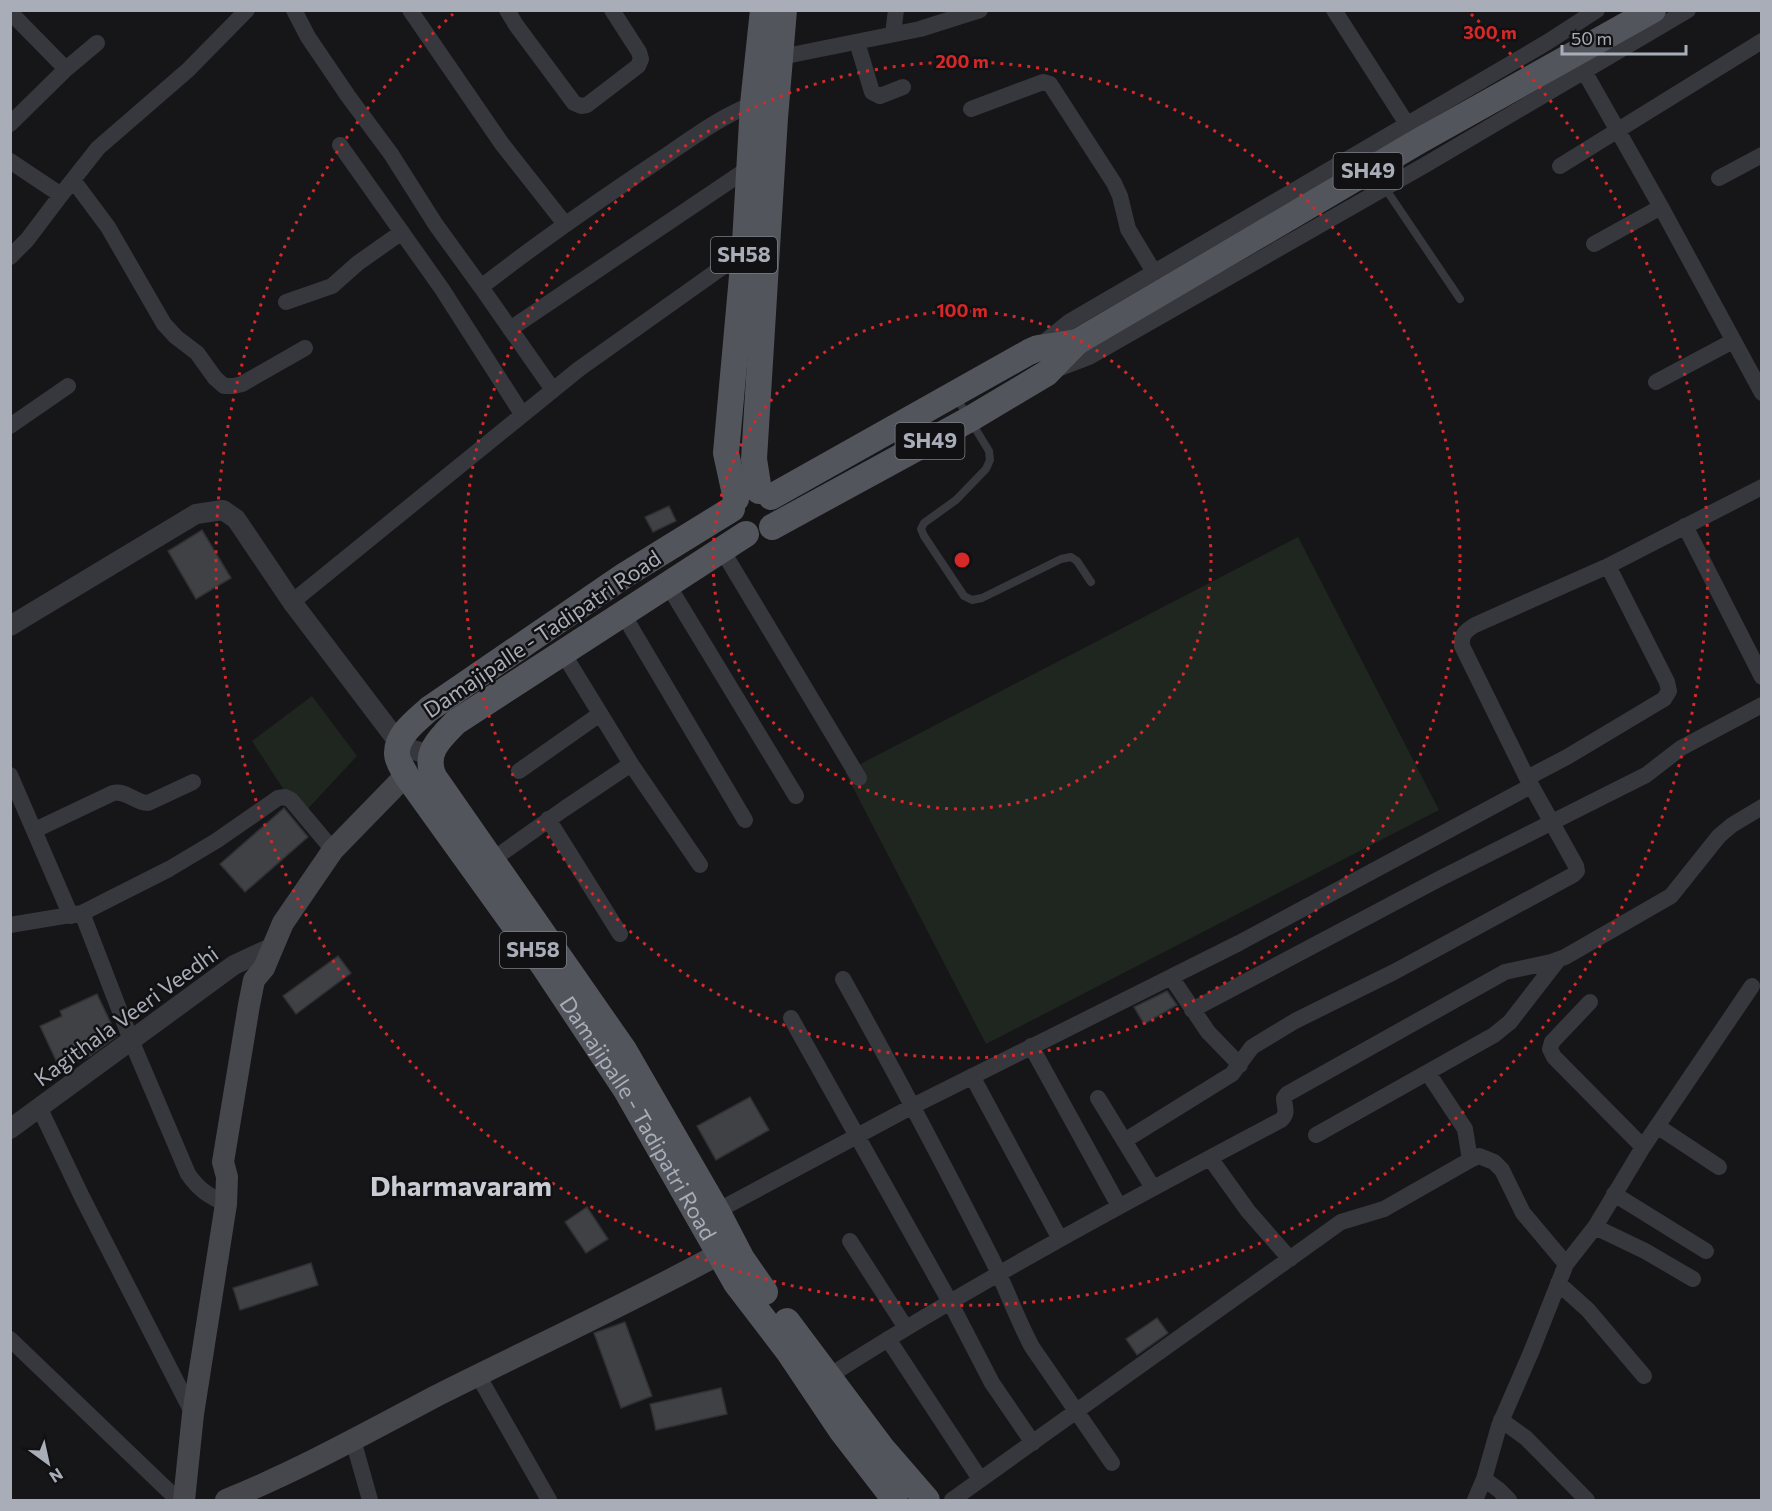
<svg xmlns="http://www.w3.org/2000/svg" width="1772" height="1511" font-family="Commissioner,sans-serif">
  <style>
    .green { fill: #1e261f }
    .building { fill: #404145; stroke: #303034; stroke-width: 1.5 }
    .lines { fill: none; stroke-linecap: round; stroke-linejoin: round }
    .service { stroke: #37383d; stroke-width: 8 }
    .minor { stroke: #37383d; stroke-width: 16 }
    .tertiary { stroke: #37383d; stroke-width: 20 }
    .secondary { stroke: #45474d; stroke-width: 22 }
    .primary { stroke: #53555c; stroke-width: 26 }
    .ring { fill: none; stroke: #d62828; stroke-width: 3; stroke-dasharray: 3 6 }
    .labels { text-anchor: middle; stroke-width: 5; stroke-linejoin: round; paint-order: stroke }
    .shield { fill: #111113; stroke: #7b7e86; stroke-width: 1.5 }
    .shield-label { font-size: 21px; font-weight: bold; fill: #a8adb8 }
    .street-label { font-size: 22px; fill: #a8adb8; stroke: #111113 }
    .district-label { font-size: 28px; font-weight: bold; fill: #c9ccd4; stroke: #111113 }
    .centre { fill: #d62828; stroke: #111113; stroke-width: 3 }
    .ring-label { font-size: 18px; text-anchor: middle; font-weight: bold; fill: #d62828; stroke: #111113; stroke-width: 5; stroke-linejoin: round; paint-order: stroke }
  </style>
  <rect width="100%" height="100%" fill="#161618"/>
  <path class="green" d="M 1298,537 L 1439,810 L 986,1044 L 845,772 Z
    M 312,696 L 357,756 L 301,816 L 252,741 Z"/>
  <path class="building" d="M 669,506 L 676,521 L 653,532 L 645,517 Z
    M 202,530 L 231,578 L 196,599 L 168,551 Z
    M 284,808 L 308,837 L 245,892 L 220,864 Z
    M 338,956 L 351,973 L 296,1014 L 283,996 Z
    M 1167,991 L 1177,1005 L 1144,1024 L 1134,1007 Z
    M 97,994 L 117,1036 L 90,1056 L 60,1069 L 40,1026 L 62,1016 L 60,1011 Z
    M 750,1097 L 769,1130 L 716,1160 L 697,1126 Z
    M 587,1207 L 608,1239 L 586,1253 L 565,1222 Z
    M 311,1263 L 318,1285 L 240,1310 L 233,1288 Z
    M 1157,1318 L 1168,1333 L 1137,1355 L 1126,1339 Z
    M 625,1322 L 652,1396 L 621,1408 L 594,1333 Z
    M 721,1388 L 727,1414 L 656,1430 L 650,1404 Z"/>
  <g class="lines">
    <path class="service" d="M 1385,188 L 1460,299
      M 956,397 L 989,451 L 990,460 L 986,469 L 956,500 L 924,523 L 921,529 L 924,536 L 964,596 L 972,600 L 982,598 L 1061,559 L 1071,557 L 1077,561 L 1091,582"/>
    <path class="minor" d="M 294,10 L 308,37 L 348,96 L 391,154 L 436,225 L 481,287 C 539,242 598,201 658,161 C 688,141 719,117 753,104
      M 410,10 L 502,144 L 565,224
      M 507,10 L 516,25 L 574,103 L 581,106 L 587,105 L 638,66 L 641,59 L 639,52 L 612,10
      M 1334,10 L 1407,124
      M 10,12 L 66,69
      M 893,34 L 896,10
      M 857,42 L 872,92 L 880,96 L 903,87
      M 771,59 L 920,29 L 980,10
      M 1584,71 L 1661,207 L 1762,393
      M 971,109 L 1043,82 L 1050,84 L 1114,183 L 1120,196 L 1128,229 L 1154,272
      M 10,124 L 66,69 L 97,43
      M 340,145 L 442,289 L 522,414
      M 10,161 L 61,195 L 98,148 L 188,70 L 247,10
      M 1560,166 L 1762,41
      M 1719,178 L 1762,155
      M 73,180 L 108,227 L 164,324 L 176,337 L 197,353 L 215,378 L 224,386 L 234,386 L 242,384 L 305,348
      M 1594,244 L 1661,207
      M 10,257 L 27,240 L 61,195
      M 481,287 L 553,390
      M 286,302 L 332,286 L 358,263 L 402,232
      M 510,329 L 749,168
      M 1038,347 L 1069,322 L 1546,43 L 1597,10
      M 1052,371 L 1089,357 L 1425,165 L 1688,10
      M 1656,382 L 1733,341
      M 10,426 L 68,386
      M 1685,526 L 1762,677
      M 722,550 L 859,778
      M 668,585 L 796,796
      M 292,602 L 579,369 L 745,251
      M 623,614 L 745,820
      M 563,653 L 631,764 L 700,865
      M 519,771 L 600,714
      M 10,775 L 71,916
      M 1527,778 L 1567,757 L 1664,699 L 1669,691 L 1667,682 L 1608,566
      M 548,819 L 620,934
      M 35,830 L 113,793 C 127,790 135,803 148,803 L 193,782
      M 492,860 L 564,809 L 631,764
      M 82,913 L 169,869 L 216,841 L 278,798 L 285,797 L 291,800 L 333,850
      M 10,925 L 82,913 L 131,1040 L 188,1174 C 199,1190 209,1196 226,1204
      M 1171,977 L 1208,1032 L 1240,1065
      M 843,979 C 895,1072 944,1165 992,1259 C 1006,1288 1017,1319 1032,1347 L 1112,1463
      M 1590,1002 L 1552,1042 L 1550,1049 L 1554,1057 L 1643,1147
      M 1192,1010 L 1439,879 L 1646,775 L 1681,748 L 1762,705
      M 791,1018 L 950,1302 L 992,1383 L 1033,1443
      M 1031,1046 L 1119,1206
      M 1428,1073 L 1465,1129 L 1470,1160
      M 972,1076 L 1060,1239
      M 1098,1098 L 1153,1188
      M 40,1109 L 82,1197 L 193,1414
      M 1657,1126 L 1719,1167
      M 1316,1135 L 1494,1035 L 1510,1022 L 1558,960
      M 1124,1141 L 1232,1074 L 1252,1047 L 1295,1021 L 1394,972 L 1573,875 L 1577,871 L 1576,866 L 1527,778 L 1462,646 C 1461,635 1465,631 1475,625 L 1608,566 L 1762,487
      M 1210,1158 L 1248,1211 L 1290,1259
      M 1614,1194 L 1706,1251
      M 717,1211 L 913,1106 L 1239,943 L 1531,786
      M 1595,1227 L 1645,1251 L 1693,1279
      M 850,1241 L 906,1328
      M 1566,1264 L 1595,1227 L 1643,1147 L 1752,986
      M 1558,1283 L 1588,1310 L 1644,1376
      M 10,1339 L 178,1500
      M 888,1339 L 980,1479
      M 829,1376 C 975,1283 1128,1201 1281,1120 C 1289,1113 1284,1107 1284,1098 L 1287,1094 L 1505,972 L 1551,962 L 1565,957 L 1671,896 L 1719,836 L 1732,825 L 1762,807
      M 479,1377 L 549,1500
      M 1501,1420 L 1526,1438 L 1587,1500
      M 353,1440 L 370,1500
      M 1484,1479 L 1499,1490 L 1509,1500
      M 952,1500 L 1341,1222 L 1384,1209 L 1470,1160 L 1479,1156 L 1494,1162 L 1502,1170 L 1523,1213 L 1566,1264 L 1532,1350 L 1499,1426 L 1484,1479 L 1475,1500"/>
    <path class="tertiary" d="M 10,626 L 196,514 L 223,510 L 236,519 L 292,602 L 399,743 L 410,749 L 430,755
      M 10,1129 L 234,965 L 273,947"/>
    <path class="secondary" d="M 184,1500 L 193,1414 L 226,1204 L 227,1177 L 223,1162 L 249,1005 L 254,980 L 264,968 L 283,923 L 333,850 L 406,775
      M 226,1500 C 300,1470 368,1432 438,1395 C 532,1348 627,1304 719,1254"/>
    <g class="primary">
      <path d="M 759,491 L 754,459 L 775,118 L 784,10"/>
      <path d="M 771,497 L 1029,352 L 1038,348 L 1077,342"/>
      <path d="M 736,499 L 726,453 L 745,243 L 753,104 L 763,10"/>
      <path id="s1" d="M 732,509 L 625,575 L 429,709 C 417,720 396,735 397,754 C 397,761 403,769 406,775 L 545,968 L 626,1090 L 736,1283 L 788,1351 L 841,1430 L 895,1500"/>
      <path d="M 772,527 L 970,419 L 1037,379 L 1047,373 L 1077,342 L 1419,141 L 1653,10"/>
      <path d="M 746,534 L 456,722 C 440,738 423,753 434,777 L 624,1050 L 717,1211 L 742,1259 L 765,1292"/>
      <path d="M 787,1321 L 882,1448 L 927,1500"/>
    </g>
  </g>
  <g class="ring">
    <circle cx="962" cy="560" r="249"/>
    <circle cx="962" cy="560" r="498"/>
    <path d="M1471 14A746 746 0 1 1 453 14"/>
  </g>
  <g class="labels">
    <g class="shield">
      <rect x="1333.5" y="153" width="69" height="36" rx="4.5"/>
      <rect x="711" y="237" width="66" height="36" rx="4.5"/>
      <rect x="895.5" y="423" width="69" height="36" rx="4.5"/>
      <rect x="500" y="932" width="66" height="36" rx="4.5"/>
    </g>
    <g class="shield-label">
      <text x="1368" y="178">SH49</text>
      <text x="744" y="262">SH58</text>
      <text x="930" y="448">SH49</text>
      <text x="533" y="957">SH58</text>
    </g>
    <g class="street-label">
      <text transform="translate(542 634) rotate(-34)" y="8">Damajipalle - Tadipatri Road</text>
      <text transform="translate(126 1016) rotate(-36)" y="8">Kagithala Veeri Veedhi</text>
      <text dy="8" stroke="none"><textPath href="#s1" startOffset="858">Damajipalle - Tadipatri Road</textPath></text>
    </g>
    <g class="district-label">
      <text x="461" y="1196">Dharmavaram</text>
    </g>
  </g>
  <circle cx="962" cy="560" r="9" class="centre"/>
  <g class="ring-label">
    <text x="1490" y="39">300 m</text>
    <text x="962" y="68">200 m</text>
    <text x="962" y="317">100 m</text>
  </g>
  <rect width="1772" height="1511" fill="none" stroke="#a8adb8" stroke-width="24"/>
  <g transform="translate(48 1463) rotate(147)" stroke="#111113" stroke-width="4.5" paint-order="stroke">
  <path d="M0-4.5L10 22L0 15L-10 22Z" fill="#a8adb8"/>
  <text y="-9" font-size="16" font-weight="bold" text-anchor="middle" fill="#a8adb8">N</text>
  </g>
  <path d="M1562 45v9h124v-9" fill="none" stroke="#a8adb8" stroke-width="3"/>
  <text x="1571" y="45" font-size="18" fill="#a8adb8" stroke="#111113" stroke-width="4.5" paint-order="stroke">50 m</text>
</svg>
